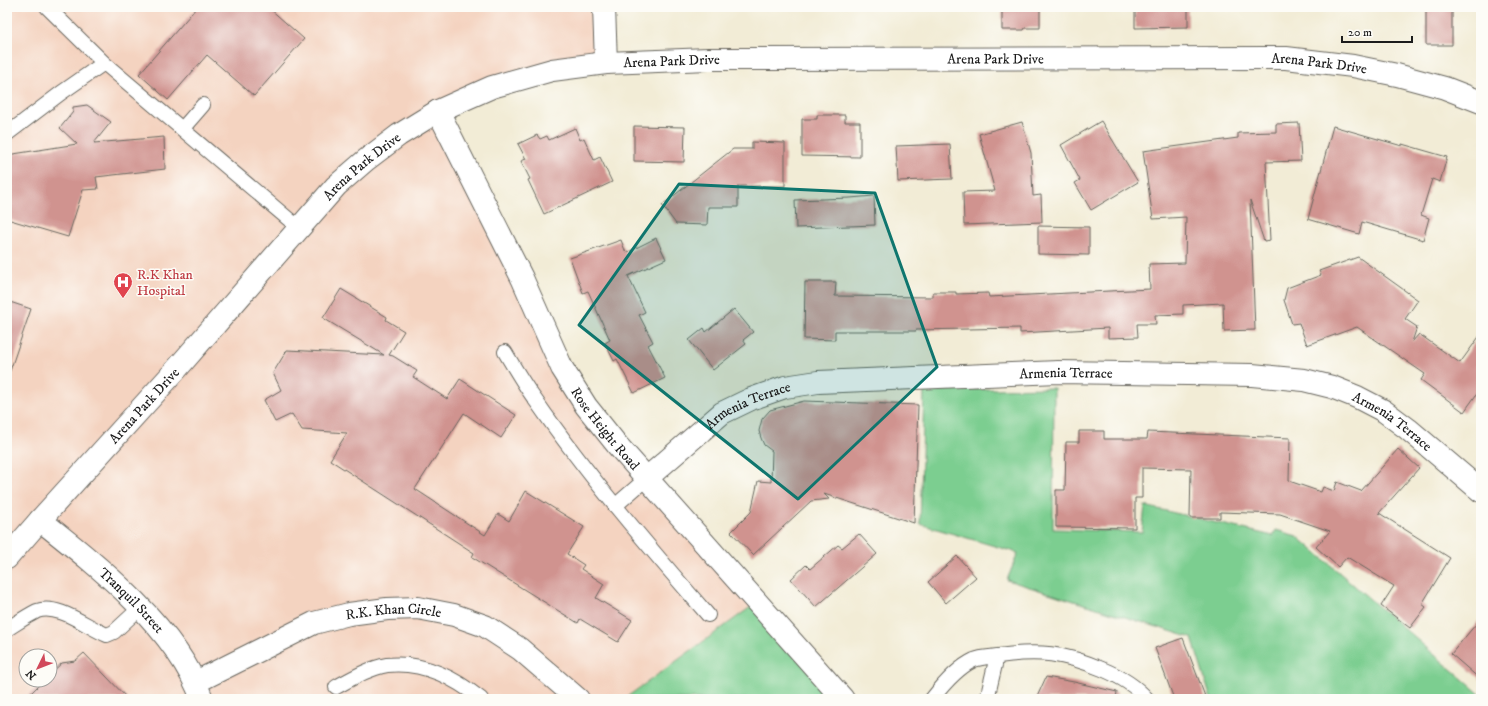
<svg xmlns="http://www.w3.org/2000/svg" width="1488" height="706" font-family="'IM FELL DW Pica',serif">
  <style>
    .built { fill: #f4d3c0; fill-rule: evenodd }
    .green { fill: #7cce90; stroke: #4c7556 }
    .building { fill: #d0938f }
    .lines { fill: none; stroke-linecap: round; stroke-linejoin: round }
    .service-casing { stroke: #67655d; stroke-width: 16 }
    .minor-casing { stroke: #67655d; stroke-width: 24 }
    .tertiary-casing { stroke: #67655d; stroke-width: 24 }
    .service { stroke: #fff; stroke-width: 14 }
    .minor { stroke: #fff; stroke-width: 22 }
    .tertiary { stroke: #fff; stroke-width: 22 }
    .marked { fill: #0f766e; fill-opacity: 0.2; stroke: #0f766e; stroke-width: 3; stroke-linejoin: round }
    .labels { text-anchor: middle; stroke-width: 3; stroke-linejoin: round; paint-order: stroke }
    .street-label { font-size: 14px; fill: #1c1c1c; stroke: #fdfcf7 }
    .health-label { font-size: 14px; fill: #be3a42; stroke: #fdfcf7; text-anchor: start }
  </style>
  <rect width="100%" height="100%" fill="#fdfcf7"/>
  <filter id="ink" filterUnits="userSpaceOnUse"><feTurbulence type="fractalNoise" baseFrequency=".025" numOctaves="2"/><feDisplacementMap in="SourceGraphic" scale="8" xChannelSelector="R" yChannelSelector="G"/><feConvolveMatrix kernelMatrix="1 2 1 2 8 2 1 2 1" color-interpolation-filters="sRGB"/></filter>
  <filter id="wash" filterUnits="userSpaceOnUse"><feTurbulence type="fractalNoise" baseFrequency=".012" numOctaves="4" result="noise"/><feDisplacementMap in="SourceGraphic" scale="16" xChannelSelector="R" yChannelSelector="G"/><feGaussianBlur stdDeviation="0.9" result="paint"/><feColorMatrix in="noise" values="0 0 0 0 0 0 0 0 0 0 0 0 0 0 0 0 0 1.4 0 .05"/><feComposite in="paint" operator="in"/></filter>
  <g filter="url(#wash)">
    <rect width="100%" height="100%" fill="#f2ecd6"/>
    <path class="built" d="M 12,7 L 603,7 L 606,63 L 440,111 L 564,367 L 759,601 L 624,699 L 7,699 L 7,10 ZM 26,656 L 50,656 L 50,680 L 26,680 Z"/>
    <path class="green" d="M 1054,388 L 1053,529 L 1142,532 L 1145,506 L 1273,536 L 1276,530 L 1297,536 L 1481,695 L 1481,699 L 1211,699 L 1192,638 L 1007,580 L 1018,553 L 920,524 L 924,390 Z
      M 759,601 L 846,699 L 624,699 Z"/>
    <g id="blocks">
      <path class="building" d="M 197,7 L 268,7 L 304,39 L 254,96 L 207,55 L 168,100 L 139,74 Z
        M 1002,7 L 1040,7 L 1040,28 L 1025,28 L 1024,30 L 1002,30 Z
        M 1135,7 L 1188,7 L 1188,27 L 1135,28 Z
        M 1426,7 L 1452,7 L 1452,45 L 1426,45 Z
        M 87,105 L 111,122 L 94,143 L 164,137 L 165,169 L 96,177 L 98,189 L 83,190 L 68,237 L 7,219 L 7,192 L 10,193 L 7,155 L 77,144 L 60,128 L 73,112 L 73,107 Z
        M 817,115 L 845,115 L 845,122 L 860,122 L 860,157 L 802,156 L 802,119 L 817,119 Z
        M 1101,121 L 1138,182 L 1091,210 L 1075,183 L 1080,180 L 1061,145 Z
        M 1022,122 L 1031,153 L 1033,196 L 1041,195 L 1042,222 L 964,225 L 963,192 L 995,191 L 979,134 Z
        M 1299,123 L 1301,161 L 1266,162 L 1270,240 L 1264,241 L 1250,200 L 1255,330 L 1224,331 L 1223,303 L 1183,305 L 1183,314 L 1155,315 L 1156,324 L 1137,324 L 1138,337 L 1108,338 L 1108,328 L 1020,333 L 1020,328 L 916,330 L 916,331 L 835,331 L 835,340 L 804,339 L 805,282 L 836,282 L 835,296 L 933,297 L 933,292 L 956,292 L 956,294 L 988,293 L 989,297 L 1150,289 L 1149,264 L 1185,263 L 1186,217 L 1153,219 L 1143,151 L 1238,138 L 1238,133 L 1276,132 L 1276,124 Z
        M 634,126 L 685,127 L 684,162 L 634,161 Z
        M 1333,126 L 1402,146 L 1402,144 L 1447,157 L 1440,182 L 1432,179 L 1421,215 L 1429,218 L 1423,240 L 1362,222 L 1359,234 L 1308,219 Z
        M 575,128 L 580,140 L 584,138 L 594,160 L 600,157 L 612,182 L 544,214 L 528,180 L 530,179 L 521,161 L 526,159 L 518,144 L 537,135 L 540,139 L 547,136 L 549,140 Z
        M 752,142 L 785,143 L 785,186 L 738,186 L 738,207 L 708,207 L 707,225 L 676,224 L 662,205 L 733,149 L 752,149 Z
        M 950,144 L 952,179 L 898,181 L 896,146 Z
        M 874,196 L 875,225 L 796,228 L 795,200 L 850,198 Z
        M 1038,226 L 1089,227 L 1089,255 L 1038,254 Z
        M 656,238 L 666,259 L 628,276 L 645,312 L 639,315 L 653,342 L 648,345 L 665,378 L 634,393 L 617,359 L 614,361 L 605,343 L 610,340 L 588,291 L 583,293 L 570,258 L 621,240 L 626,253 Z
        M 1358,257 L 1418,300 L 1405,319 L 1417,327 L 1412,342 L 1419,334 L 1460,363 L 1481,334 L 1481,388 L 1464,412 L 1421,380 L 1425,374 L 1357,327 L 1307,345 L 1299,323 L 1292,324 L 1284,300 L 1287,288 L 1321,275 L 1319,271 Z
        M 341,289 L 387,317 L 386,320 L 404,331 L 389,355 L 393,356 L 417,371 L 413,377 L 447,399 L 460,379 L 516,415 L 501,438 L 464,413 L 415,489 L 485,535 L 498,514 L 509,521 L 526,491 L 584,527 L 567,554 L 584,565 L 581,569 L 604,584 L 596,598 L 632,620 L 618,642 L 580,619 L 578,623 L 472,557 L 474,553 L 330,460 L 347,433 L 302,430 L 292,414 L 275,422 L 264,400 L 281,390 L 273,373 L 287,350 L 384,355 L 323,318 Z
        M 7,301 L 31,309 L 10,371 L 7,371 Z
        M 734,309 L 753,332 L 743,340 L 746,344 L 713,370 L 689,340 L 704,328 L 706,332 Z
        M 804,401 L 918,405 L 914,523 L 824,494 L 829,499 L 811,501 L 753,555 L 731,532 L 751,512 L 758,481 L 771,482 L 772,451 L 764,445 L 761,438 L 759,431 L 762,419 L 770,410 Z
        M 1079,431 L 1104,431 L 1104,439 L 1147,439 L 1148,432 L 1290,438 L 1289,481 L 1321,492 L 1323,487 L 1334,491 L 1337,482 L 1361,491 L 1398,449 L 1419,468 L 1379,513 L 1450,558 L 1422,604 L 1426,607 L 1410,628 L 1381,606 L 1394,586 L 1347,557 L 1338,567 L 1316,547 L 1330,531 L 1280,514 L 1220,512 L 1220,518 L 1190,518 L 1191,469 L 1142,468 L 1142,498 L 1135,498 L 1135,528 L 1056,527 L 1056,490 L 1065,490 L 1066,442 L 1079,442 Z
        M 859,534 L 877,554 L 816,607 L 791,579 L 806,565 L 810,569 L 838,545 L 842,548 Z
        M 957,556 L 976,577 L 946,603 L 928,582 Z
        M 1481,618 L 1481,680 L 1451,654 Z
        M 1183,638 L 1206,699 L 1174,699 L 1155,648 Z
        M 84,653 L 128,699 L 25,699 L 44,680 L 50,680 L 50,674 L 62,663 L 75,661 Z
        M 1046,677 L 1074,682 L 1117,692 L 1116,699 L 1036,699 Z"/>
    </g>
  </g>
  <g filter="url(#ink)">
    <use href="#blocks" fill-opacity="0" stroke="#67655d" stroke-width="1"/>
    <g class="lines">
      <defs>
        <path id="service" d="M 47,7 L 104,63 L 299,228
          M 183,128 L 203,105
          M 7,134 L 61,93 L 104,63
          M 505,352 C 515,369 525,386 536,401 C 588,476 648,546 708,615
          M 615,506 L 647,478
          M 7,629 C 17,623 27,616 37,611 C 58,603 87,627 107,635 L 114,632 L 141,607
          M 336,687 C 351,679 369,668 387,665 C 422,661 455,678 481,699
          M 932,699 C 942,686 959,667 974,660 C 981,657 991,657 998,656 C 1039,650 1064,653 1102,669 C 1119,676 1135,685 1147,699
          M 987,699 L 997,656"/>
        <g id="minor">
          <path d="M 604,7 L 606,63"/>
          <path id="s1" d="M 438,111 L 522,278 L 562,368 L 586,406 L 618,446 L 843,699"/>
          <path id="s2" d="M 647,478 L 722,413 L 751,399 L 785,387 L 818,382 L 1058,372 L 1252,375 L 1304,380 L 1332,387 L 1357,397 L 1384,411 L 1408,429 L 1481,491"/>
          <path id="s3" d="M 40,520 C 98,566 176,627 202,699"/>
          <path id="s4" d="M 196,682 L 314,623 L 349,614 L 387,609 L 418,608 L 454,615 L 485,626 L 520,649 L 578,699"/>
        </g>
        <g id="tertiary">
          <path id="s5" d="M 7,558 L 40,520 L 174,372 L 336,186 L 366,160 L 399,135 L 438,111 L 492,87 L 552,70 L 606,63 L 709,59 L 1286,58 L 1353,66 L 1397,75 L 1445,88 L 1481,102"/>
        </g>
      </defs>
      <use href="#service" class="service-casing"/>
      <use href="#minor" class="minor-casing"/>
      <use href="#tertiary" class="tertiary-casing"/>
      <use href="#service" class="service"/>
      <use href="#minor" class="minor"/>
      <use href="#tertiary" class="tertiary"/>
    </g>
  </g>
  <path class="marked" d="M 679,184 L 875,193 L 937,367 L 798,499 L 579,325 Z"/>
  <defs>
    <symbol id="hospital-pin" viewBox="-11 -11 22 30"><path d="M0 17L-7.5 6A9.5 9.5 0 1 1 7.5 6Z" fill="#e0444e" stroke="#fdfcf7"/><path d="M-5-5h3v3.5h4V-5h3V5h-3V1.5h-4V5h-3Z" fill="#fff"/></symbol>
  </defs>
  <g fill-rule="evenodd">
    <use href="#hospital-pin" x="112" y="271" width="22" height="30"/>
  </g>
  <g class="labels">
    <g class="street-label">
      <text dy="5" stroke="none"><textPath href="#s5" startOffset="1189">Arena Park Drive</textPath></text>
      <text dy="5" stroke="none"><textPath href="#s5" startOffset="865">Arena Park Drive</textPath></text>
      <text dy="5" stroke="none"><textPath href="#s5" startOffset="1513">Arena Park Drive</textPath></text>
      <text dy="5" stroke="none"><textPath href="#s5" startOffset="529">Arena Park Drive</textPath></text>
      <text dy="5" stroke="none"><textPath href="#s2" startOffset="449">Armenia Terrace</textPath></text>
      <text dy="5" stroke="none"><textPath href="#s5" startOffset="205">Arena Park Drive</textPath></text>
      <text dy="5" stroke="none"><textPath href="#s2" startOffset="126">Armenia Terrace</textPath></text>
      <text dy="5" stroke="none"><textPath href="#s2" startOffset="786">Armenia Terrace</textPath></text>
      <text dy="5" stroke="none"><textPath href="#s1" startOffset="360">Rose Height Road</textPath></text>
      <text dy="5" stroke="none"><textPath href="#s3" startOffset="122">Tranquil Street</textPath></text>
      <text dy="5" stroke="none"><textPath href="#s4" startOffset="213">R.K. Khan Circle</textPath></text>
    </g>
    <g class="health-label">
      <text x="137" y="279">R.K Khan<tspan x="137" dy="16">Hospital</tspan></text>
    </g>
  </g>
  <rect width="1488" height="706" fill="none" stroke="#fdfcf7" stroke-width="24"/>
  <g transform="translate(38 668) rotate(227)"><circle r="19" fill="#fdfcf7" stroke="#a3a29f"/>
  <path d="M0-3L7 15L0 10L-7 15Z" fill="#d1495b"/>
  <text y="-6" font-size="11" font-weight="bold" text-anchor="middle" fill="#1c1c1c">N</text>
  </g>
  <path d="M1342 36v6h70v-6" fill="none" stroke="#1c1c1c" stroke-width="2"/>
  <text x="1348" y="36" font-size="12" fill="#1c1c1c" stroke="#fdfcf7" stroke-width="3" paint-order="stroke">20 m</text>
</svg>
